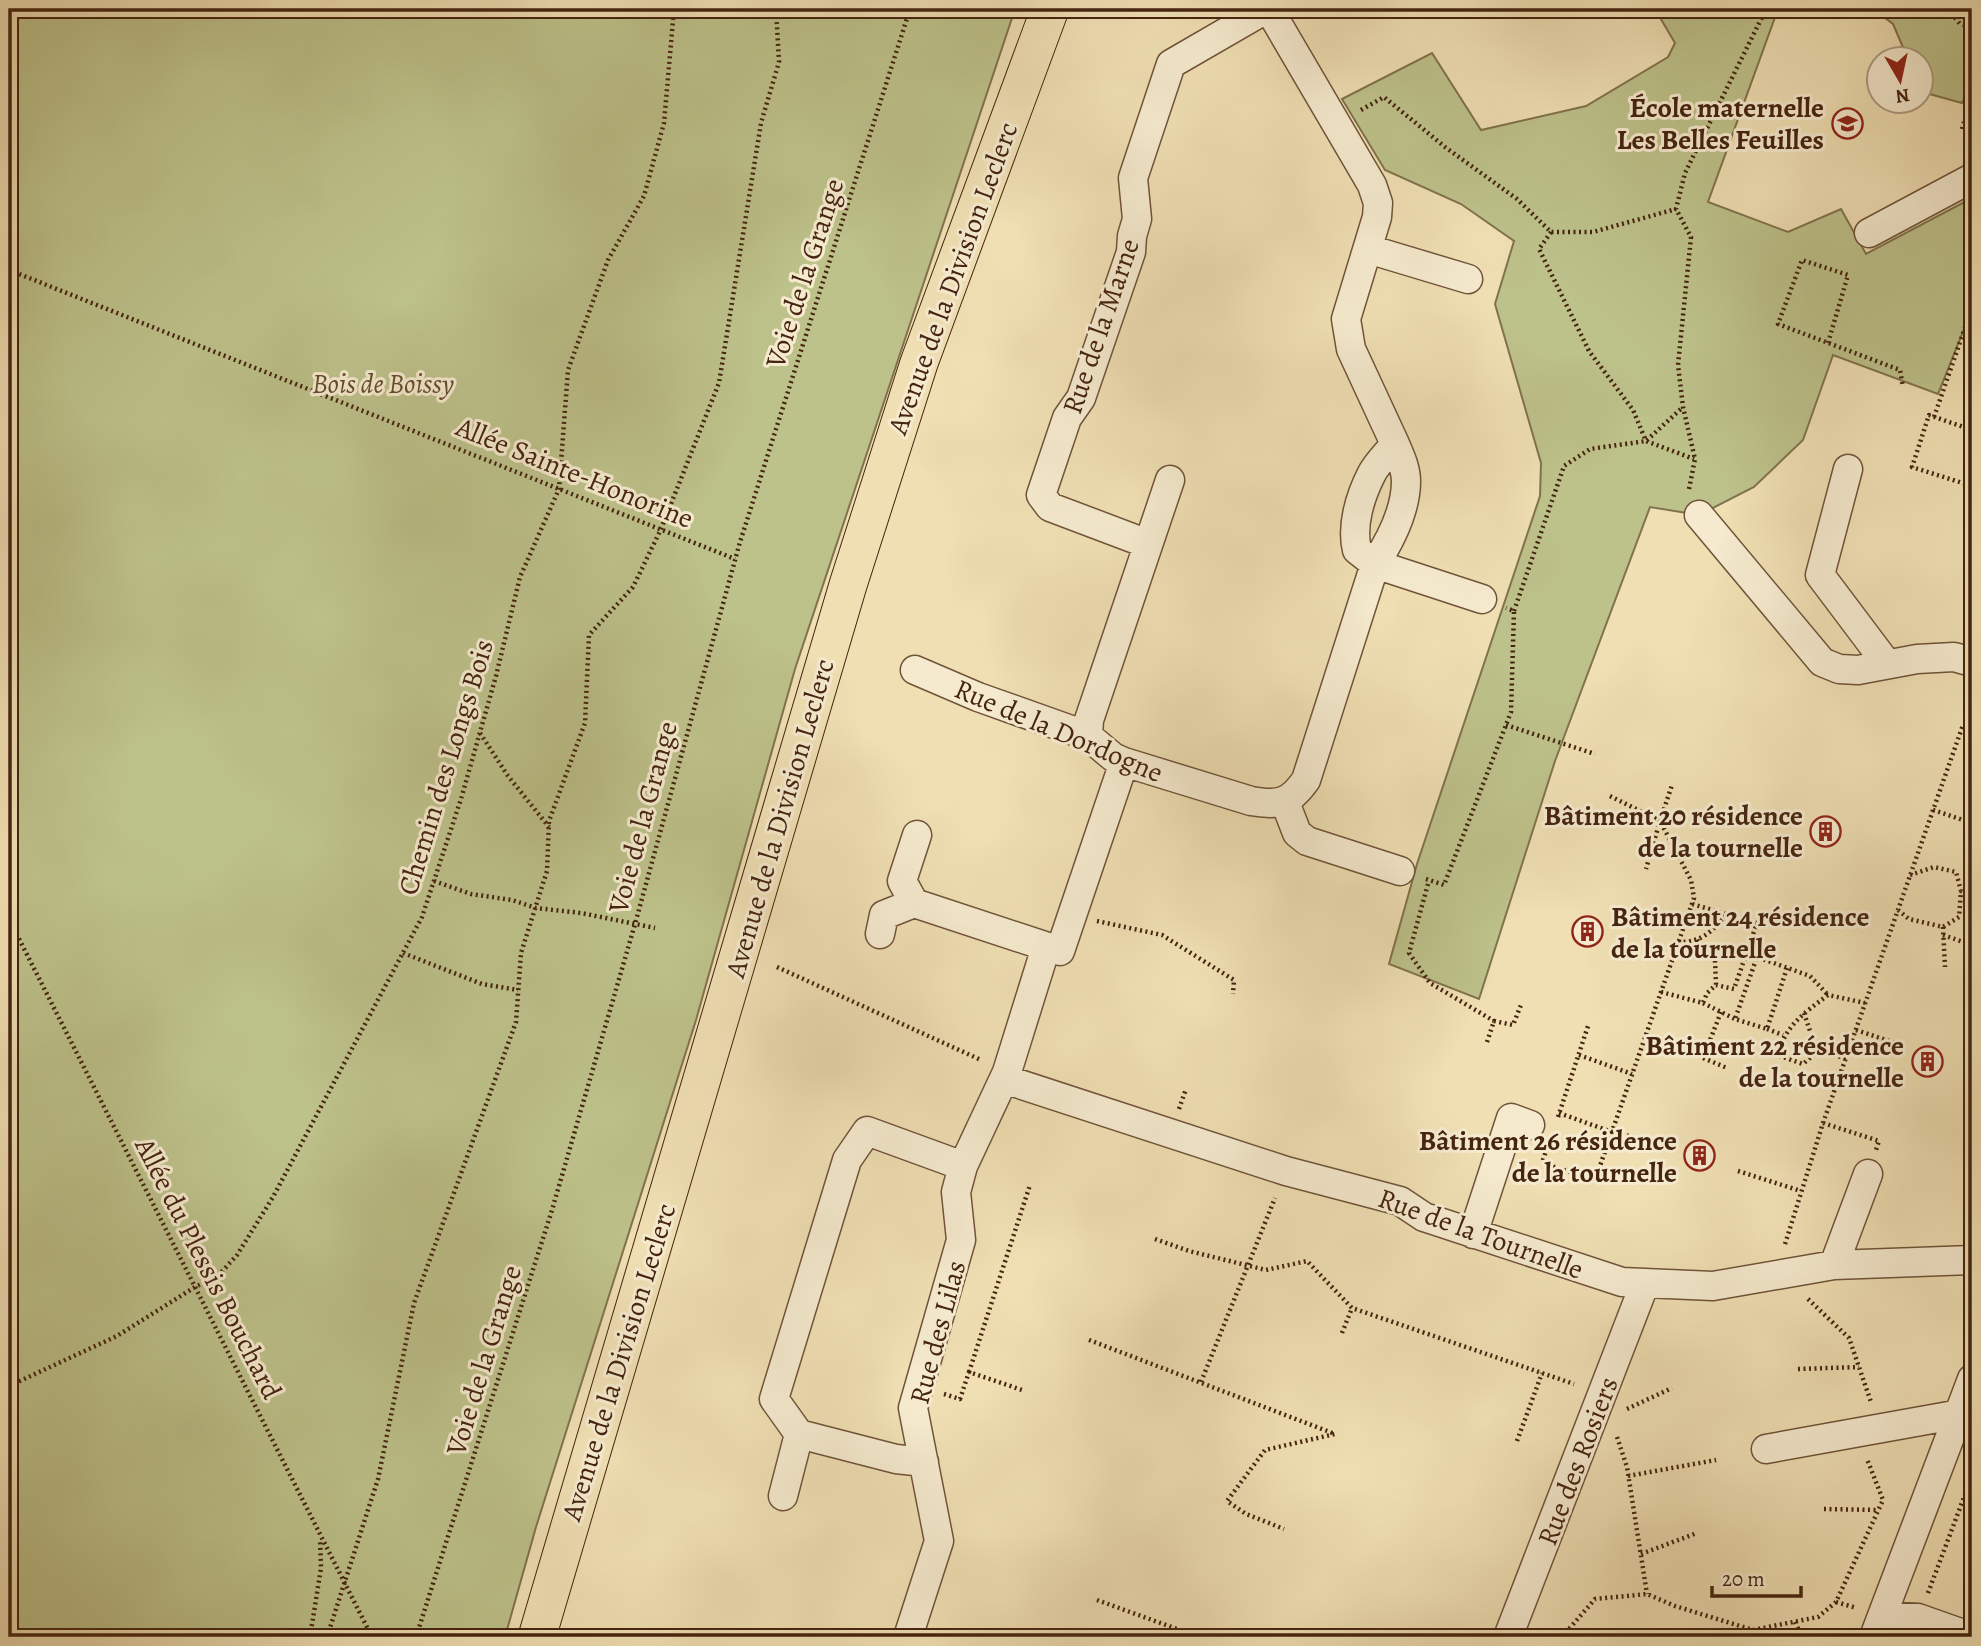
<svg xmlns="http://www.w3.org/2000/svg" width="1981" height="1646" font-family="Alegreya,serif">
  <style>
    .green { fill: #bdc18a; stroke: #81724d; stroke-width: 2 }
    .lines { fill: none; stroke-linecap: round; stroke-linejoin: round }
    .minor-casing { stroke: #705339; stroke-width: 31 }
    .major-casing { stroke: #452410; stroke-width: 39 }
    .path { stroke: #452410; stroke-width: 4.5; stroke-dasharray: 2 3.5; stroke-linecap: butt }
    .minor { stroke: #f5eace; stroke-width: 28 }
    .major { stroke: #efdfb3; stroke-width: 37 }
    .labels { text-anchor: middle; stroke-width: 6; stroke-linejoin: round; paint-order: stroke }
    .poi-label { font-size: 28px; font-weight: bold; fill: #452410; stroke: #f5eace; text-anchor: end }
    .street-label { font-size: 28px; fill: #452410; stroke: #f5eace }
    .park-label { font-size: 28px; font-style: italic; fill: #634b2e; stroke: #f5eace }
  </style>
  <rect width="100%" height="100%" fill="#efdfb3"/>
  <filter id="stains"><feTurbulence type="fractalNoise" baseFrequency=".00286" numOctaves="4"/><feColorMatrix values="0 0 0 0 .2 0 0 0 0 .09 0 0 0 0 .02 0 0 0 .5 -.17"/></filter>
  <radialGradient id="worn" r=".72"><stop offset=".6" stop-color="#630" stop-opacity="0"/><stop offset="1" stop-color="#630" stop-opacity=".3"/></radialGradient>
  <path class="green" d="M 9,9 L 1015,9 L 795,669 L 696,1020 L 536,1527 L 505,1637 L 9,1637 Z
    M 1655,9 L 1778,9 L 1708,202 L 1788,232 L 1841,209 L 1866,254 L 1972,198 L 1972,309 L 1938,394 L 1833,355 L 1803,440 L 1754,487 L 1699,515 L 1650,507 L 1555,761 L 1479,999 L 1389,964 L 1417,864 L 1540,496 L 1541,463 L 1495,304 L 1514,241 L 1461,204 L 1385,170 L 1342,99 L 1432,53 L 1481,130 L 1586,106 L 1668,57 L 1675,43 Z
    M 1873,9 L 1959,9 L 1972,13 L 1972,95 L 1964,99 L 1962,103 L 1922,92 L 1922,60 L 1908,59 L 1893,24 Z"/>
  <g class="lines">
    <defs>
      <path id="minor" d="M 1869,233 L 1972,178
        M 1368,249 L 1468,279
        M 1395,444 C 1400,456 1406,468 1406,481 C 1406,509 1390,541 1375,564 L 1482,599
        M 1848,469 L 1820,575 L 1887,664
        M 1699,515 L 1822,662 L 1839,669 L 1858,670 L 1917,659 L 1954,657 L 1972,662
        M 1148,544 L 1050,507 L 1041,495 L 1067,418 L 1081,398 L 1131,252 L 1132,236 L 1137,219 L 1133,178 L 1171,64 L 1266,9
        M 915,670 L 978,697 L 1088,736 L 1113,757 L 1124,762 L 1251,801 C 1279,806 1290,803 1306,780 L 1375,564 L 1357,550 C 1351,526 1360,497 1371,475 C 1376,464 1388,453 1395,444 L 1351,349 L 1346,319 L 1377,217 L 1378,203 L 1372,185 L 1269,9
        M 1088,736 L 1089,720 L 1170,480
        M 1285,802 L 1297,833 L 1307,841 L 1400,871
        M 917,835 L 902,881 L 914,903 L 1060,951 L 1124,762
        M 880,934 L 884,915 L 914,903
        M 1004,1079 L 1286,1171 L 1400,1201 L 1424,1217 L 1622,1282 L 1713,1286 L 1834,1265 L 1972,1260
        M 1473,1234 L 1511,1118 L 1530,1125
        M 1834,1265 L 1868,1174
        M 799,1434 L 896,1459 L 924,1462
        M 1766,1449 L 1960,1414
        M 783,1496 L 799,1434 L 774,1399 L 847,1160 L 867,1131 L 963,1166
        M 1882,1616 L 1918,1618 L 1972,1637
        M 908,1637 L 939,1541 L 913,1408 L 961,1240 L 956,1192 L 963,1166 L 1007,1072 L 1046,947
        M 1508,1637 L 1645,1283
        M 1874,1637 L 1972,1379"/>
      <path id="major" d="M 537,1637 L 848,585 L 919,363 L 1050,9"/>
    </defs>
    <use href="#minor" class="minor-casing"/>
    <use href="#major" class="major-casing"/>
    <path class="path" d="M 1948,9 L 1960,24 L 1972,27
      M 1361,110 L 1384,97 L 1445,147 L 1517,199 L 1551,232 L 1593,232 L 1676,209
      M 1962,129 L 1972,94
      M 1551,232 L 1539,249 L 1589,351 L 1633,410 L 1646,441 L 1694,459
      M 9,270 L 735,559
      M 1828,343 L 1848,275 L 1802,260 L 1778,324 L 1900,370 L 1903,387
      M 1934,417 L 1968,319 L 1972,321
      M 1972,430 L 1929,415 L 1912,467 L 1972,486
      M 1689,489 L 1695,459 L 1683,407 L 1678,365 L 1691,237 L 1676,209 L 1685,173 L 1766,9
      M 1514,611 L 1564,466 L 1590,449 L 1646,441 L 1683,407
      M 1506,725 L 1595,754
      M 480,733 L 508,776 L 549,827
      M 1610,796 L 1660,821 L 1646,869
      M 1933,810 L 1972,823
      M 1910,875 L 1934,867 L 1956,872 L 1961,891 L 1972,887
      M 1426,879 L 1444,885 L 1511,712 L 1514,611 L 1506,608
      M 434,881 L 471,894 L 512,900 L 536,908 L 581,913 L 655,928
      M 1428,884 L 1409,953 L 1430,983 L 1494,1021
      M 1898,910 L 1909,919 L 1943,927 L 1959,917 L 1961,891
      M 9,919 L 372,1637
      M 1097,921 L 1162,935 L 1234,980 L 1233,994
      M 1943,927 L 1945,967
      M 1943,935 L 1972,945
      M 1697,940 L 1715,960 L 1716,985
      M 1678,942 C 1703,942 1711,932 1727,914
      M 403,953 L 482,984 L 518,990
      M 777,967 L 981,1060
      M 1787,968 L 1767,1029 L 1735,1019 L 1757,957 L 1810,976 L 1828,995
      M 1661,992 L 1703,1003 L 1707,993 L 1716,985 L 1734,989 L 1757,923 L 1692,904
      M 1703,1003 L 1735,1019
      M 1721,1012 L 1703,1058 L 1727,1068
      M 1804,1013 L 1817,1052
      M 1767,1029 L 1783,1035
      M 1856,1030 L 1907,1047
      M 1487,1042 L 1494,1021 L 1513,1025 L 1521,1005
      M 1579,1055 L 1632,1074
      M 1846,1058 L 1817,1052 L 1803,1064 L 1777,1055 C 1787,1024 1803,1014 1828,995 L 1865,1003
      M 1840,1075 L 1864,1081
      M 1179,1109 L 1186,1089
      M 1559,1113 L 1612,1132 L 1663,1144
      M 1558,1117 L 1589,1023
      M 1823,1123 L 1879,1141 L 1876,1150
      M 1547,1148 L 1542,1163 L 1595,1180 L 1694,898 L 1691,880 L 1660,821 L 1672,785
      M 1738,1171 L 1801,1191
      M 1155,1239 L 1189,1251 L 1266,1270 L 1307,1261 L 1352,1308 L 1574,1384
      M 1785,1244 L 1823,1123 L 1963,725
      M 1808,1299 L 1849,1338 L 1871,1402
      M 1342,1333 L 1352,1308
      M 1089,1340 L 1335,1434 L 1265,1450 L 1227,1501 L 1246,1514 L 1284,1529
      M 1798,1369 L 1859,1367
      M 969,1372 L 1030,1185
      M 1201,1382 L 1275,1198
      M 9,1386 L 117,1336 L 195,1287 L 218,1276 L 237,1255 L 273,1197 L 422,917 L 461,799 L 496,676 L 520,577 L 559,489 L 568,370 L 608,260 L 644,196 L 664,123 L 674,9
      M 944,1394 L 960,1399 L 969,1372 L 1025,1391
      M 1627,1409 L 1672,1388
      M 1617,1437 L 1627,1467 L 1647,1594
      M 1517,1441 L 1542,1373
      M 1628,1476 L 1716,1460
      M 1824,1509 L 1878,1510
      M 1641,1554 L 1697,1533
      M 1928,1593 L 1972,1476
      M 1097,1600 L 1199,1637
      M 1836,1602 L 1857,1608
      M 1795,1622 L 1802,1637
      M 310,1637 L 321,1568 L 320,1539
      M 327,1637 L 378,1479 L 414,1303 L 516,1022 L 521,953 L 547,871 L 549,821 L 585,723 L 589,635 L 633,587 L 661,529 L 719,383 L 761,123 L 779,62 L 776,9
      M 416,1637 L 552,1210 L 635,924 L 740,542 L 910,9
      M 1562,1637 L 1595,1599 L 1647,1594 L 1675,1606 L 1753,1630 L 1818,1617 L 1836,1602 L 1883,1500 L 1867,1459
      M 1750,1637 L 1753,1630"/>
    <use href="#minor" class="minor"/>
    <use href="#major" class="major"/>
  </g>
  <defs>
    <symbol id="school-ring" viewBox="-11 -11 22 22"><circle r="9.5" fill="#f5eace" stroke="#8f2418" stroke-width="1.5"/><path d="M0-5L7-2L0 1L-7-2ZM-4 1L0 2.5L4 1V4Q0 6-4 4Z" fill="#8f2418"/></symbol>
    <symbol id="building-ring" viewBox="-11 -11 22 22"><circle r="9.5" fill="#f5eace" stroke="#8f2418" stroke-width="1.5"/><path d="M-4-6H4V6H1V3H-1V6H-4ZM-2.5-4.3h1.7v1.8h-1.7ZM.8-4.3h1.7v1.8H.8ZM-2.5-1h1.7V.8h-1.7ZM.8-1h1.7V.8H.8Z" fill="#8f2418"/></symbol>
  </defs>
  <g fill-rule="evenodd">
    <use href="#school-ring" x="1830" y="106" width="35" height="35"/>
    <use href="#building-ring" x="1808" y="814" width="35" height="35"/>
    <use href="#building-ring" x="1570" y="914" width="35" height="35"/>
    <use href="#building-ring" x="1910" y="1044" width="35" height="35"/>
    <use href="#building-ring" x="1682" y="1138" width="35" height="35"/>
  </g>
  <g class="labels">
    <g class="poi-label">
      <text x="1824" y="117">École maternelle<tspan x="1824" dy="32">Les Belles Feuilles</tspan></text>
      <text x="1803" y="825">Bâtiment 20 résidence<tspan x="1803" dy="32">de la tournelle</tspan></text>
      <text x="1611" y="926" text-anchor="start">Bâtiment 24 résidence<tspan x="1611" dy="32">de la tournelle</tspan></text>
      <text x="1904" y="1055">Bâtiment 22 résidence<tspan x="1904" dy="32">de la tournelle</tspan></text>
      <text x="1677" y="1150">Bâtiment 26 résidence<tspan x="1677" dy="32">de la tournelle</tspan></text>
    </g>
    <g class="street-label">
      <text transform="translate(804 273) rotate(-72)" y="10">Voie de la Grange</text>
      <text transform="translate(952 278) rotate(-70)" y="10">Avenue de la Division Leclerc</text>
      <text transform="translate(1100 326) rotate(-71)" y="10">Rue de la Marne</text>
      <text transform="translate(575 472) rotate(22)" y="10">Allée Sainte-Honorine</text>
      <text transform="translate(1059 730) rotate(23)" y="10">Rue de la Dordogne</text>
      <text transform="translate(445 767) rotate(-73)" y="10">Chemin des Longs Bois</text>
      <text transform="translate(642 817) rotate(-75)" y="10">Voie de la Grange</text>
      <text transform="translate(779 818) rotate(-74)" y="10">Avenue de la Division Leclerc</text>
      <text transform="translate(1481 1233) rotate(20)" y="10">Rue de la Tournelle</text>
      <text transform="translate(209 1268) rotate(63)" y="10">Allée du Plessis Bouchard</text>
      <text transform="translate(937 1332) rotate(-75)" y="10">Rue des Lilas</text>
      <text transform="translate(483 1360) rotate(-73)" y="10">Voie de la Grange</text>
      <text transform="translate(618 1362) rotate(-73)" y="10">Avenue de la Division Leclerc</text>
      <text transform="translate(1577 1461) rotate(-69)" y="10">Rue des Rosiers</text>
    </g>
    <g class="park-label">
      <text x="383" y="393">Bois de Boissy</text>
    </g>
  </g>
  <rect width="1981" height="1646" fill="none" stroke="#efdfb3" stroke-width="35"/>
  <rect x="10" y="10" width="1960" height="1625" fill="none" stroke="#452410" stroke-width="3.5"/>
  <rect x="18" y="18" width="1946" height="1611" fill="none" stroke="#452410" stroke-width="2"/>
  <g transform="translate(1900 80) rotate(171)"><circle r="33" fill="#f5eace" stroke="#af9b82" stroke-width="2"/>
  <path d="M0-5L12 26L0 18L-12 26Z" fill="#8f2418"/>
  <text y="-10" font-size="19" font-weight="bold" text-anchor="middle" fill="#452410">N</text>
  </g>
  <path d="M1712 1586v10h89v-10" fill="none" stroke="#452410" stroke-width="3.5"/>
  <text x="1722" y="1586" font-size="21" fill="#452410" stroke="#f5eace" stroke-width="5" paint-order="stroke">20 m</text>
  <rect width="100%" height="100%" filter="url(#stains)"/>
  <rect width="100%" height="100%" fill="url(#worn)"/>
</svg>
